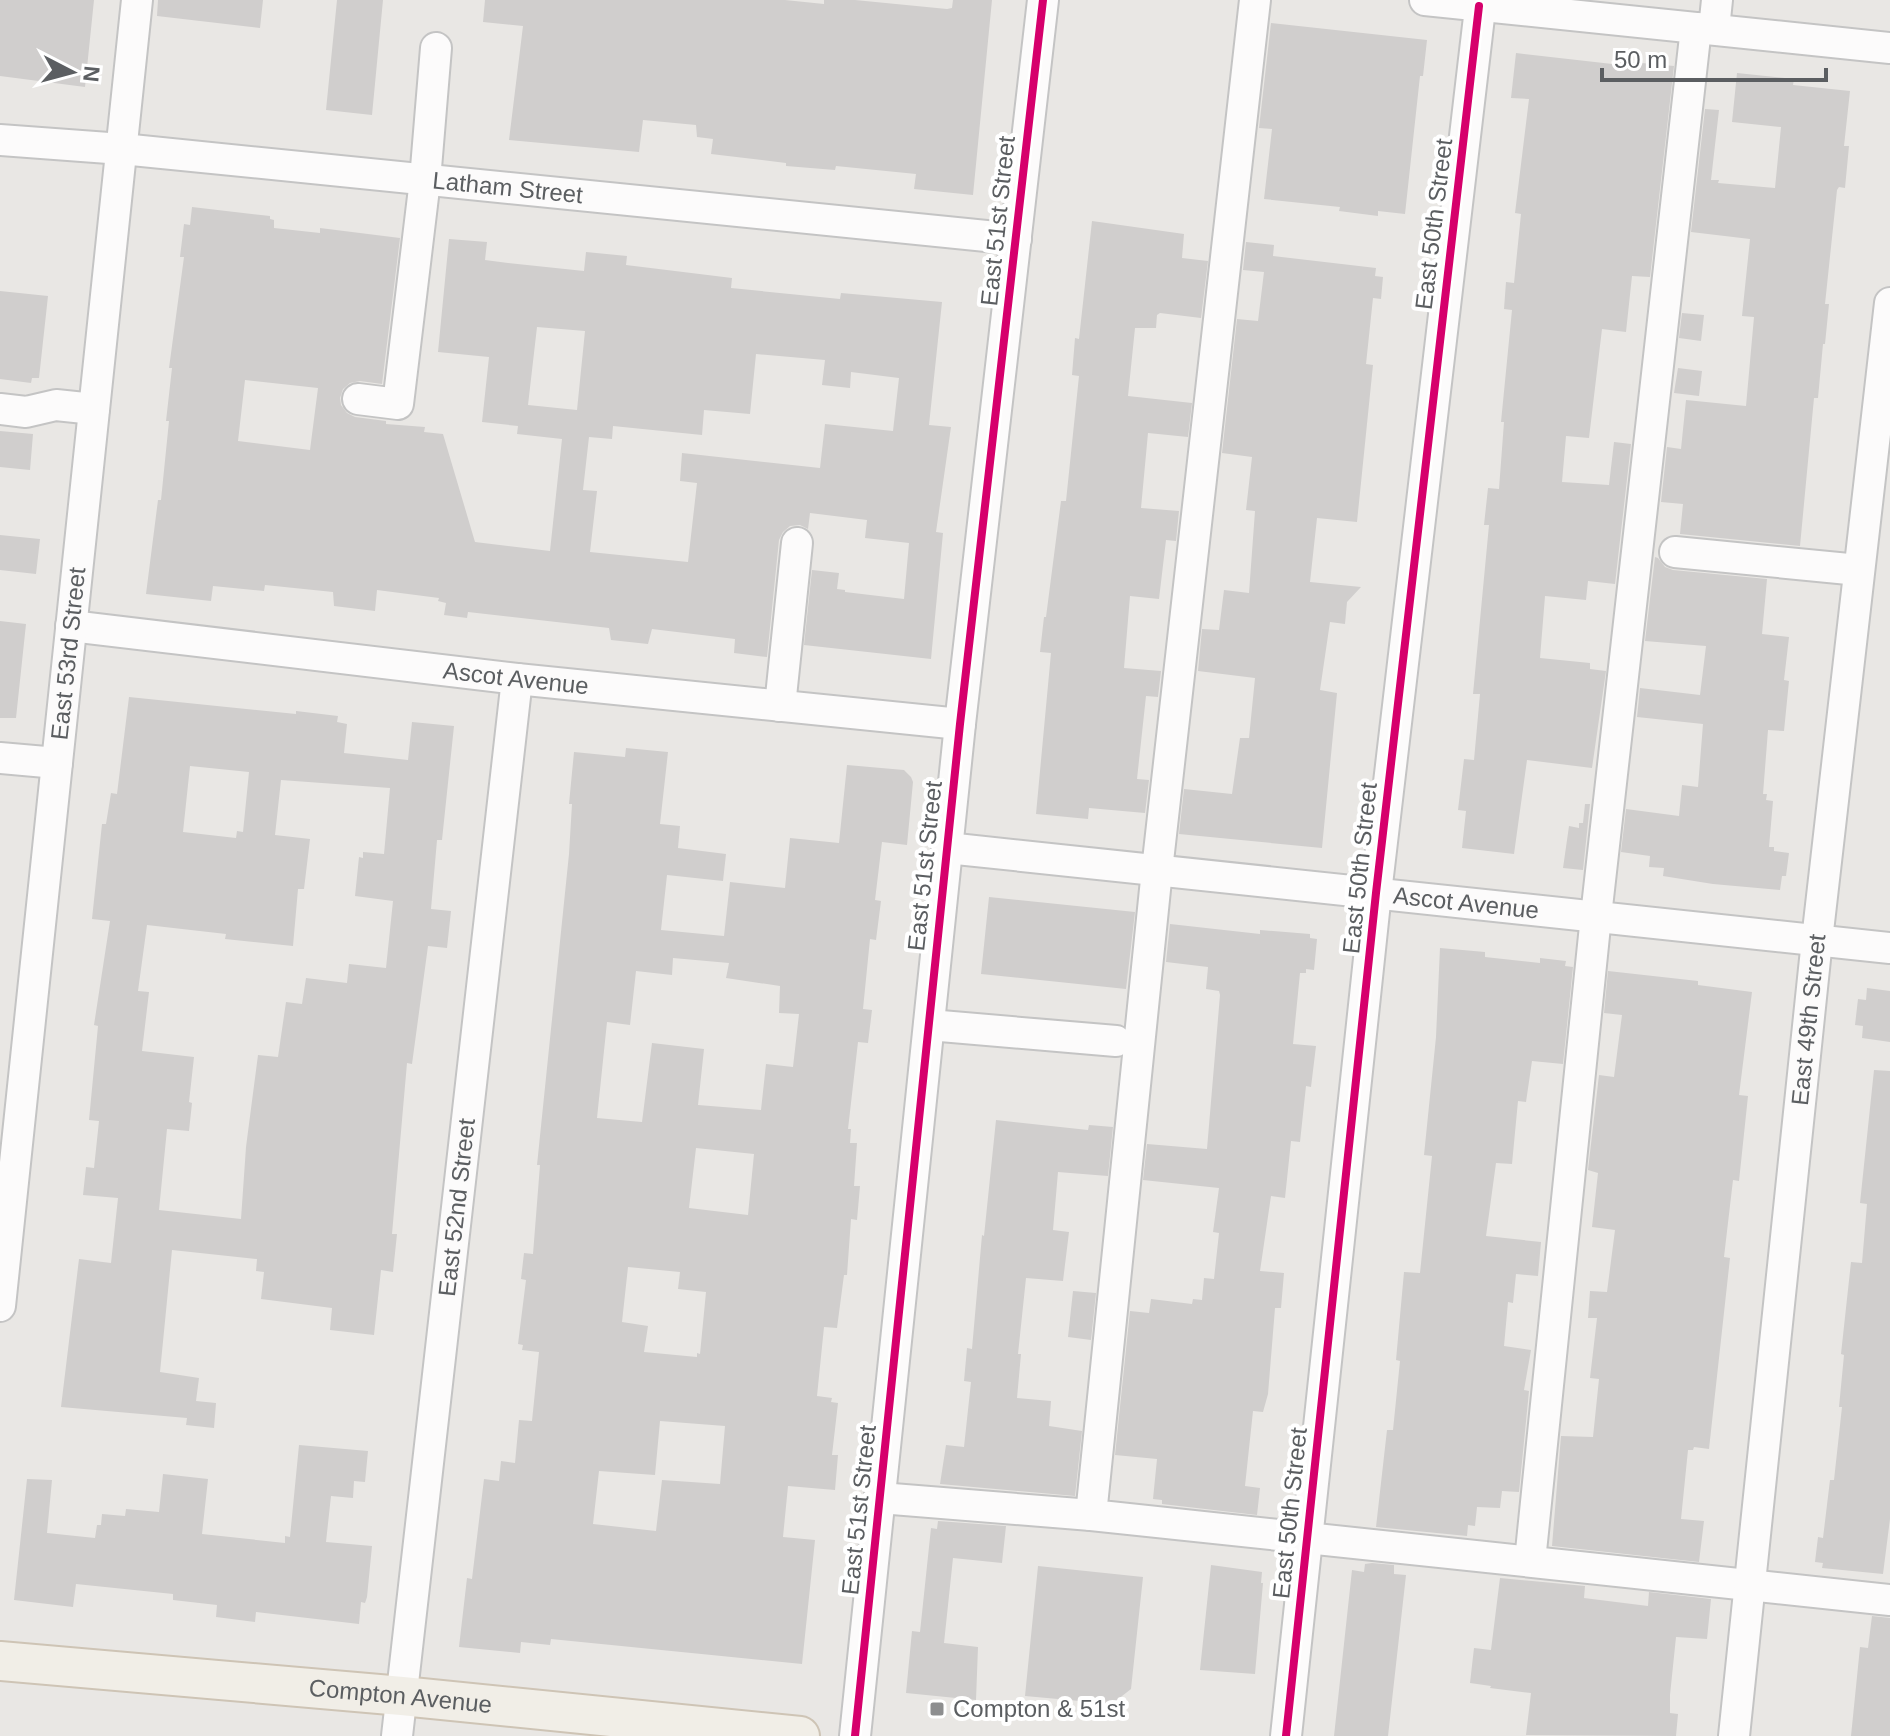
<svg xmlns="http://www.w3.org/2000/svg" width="1890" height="1736" font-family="Arial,sans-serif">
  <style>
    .building { fill: #d0cecd; fill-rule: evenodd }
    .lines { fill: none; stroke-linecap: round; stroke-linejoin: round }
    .minor-casing { stroke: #c4c4c4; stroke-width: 34 }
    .major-casing { stroke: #cec4b5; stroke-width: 42 }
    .minor { stroke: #fcfbfb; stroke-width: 30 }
    .major { stroke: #f1eee7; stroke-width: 38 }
    .cycleway-casing { stroke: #fff; stroke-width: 13 }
    .cycleway { stroke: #d6006c; stroke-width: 8 }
    .poi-dot { fill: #8d8e8f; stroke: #fff; stroke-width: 3 }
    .labels { text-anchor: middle; stroke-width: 8; stroke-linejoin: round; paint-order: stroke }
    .street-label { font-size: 24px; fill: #5b5e61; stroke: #fff }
    .poi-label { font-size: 24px; fill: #5b5e61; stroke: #fff; text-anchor: start }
  </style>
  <rect width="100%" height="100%" fill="#e9e7e4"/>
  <path class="building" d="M 0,0 L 94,0 L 85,87 L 0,76 Z
    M 158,0 L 263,0 L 260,28 L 157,16 Z
    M 337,0 L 383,0 L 372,115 L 326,110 Z
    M 485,0 L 785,0 L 824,4 L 824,0 L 855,0 L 947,9 L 952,8 L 953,0 L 992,0 L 973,195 L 914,189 L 916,174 L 836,166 L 835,170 L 786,166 L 786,163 L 711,154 L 713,139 L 697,137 L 696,125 L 643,120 L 639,152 L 509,140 L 523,26 L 483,22 Z
    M 1271,23 L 1427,40 L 1423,76 L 1420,76 L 1405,214 L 1378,211 L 1378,216 L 1339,211 L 1340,207 L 1264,199 L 1272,129 L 1259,128 Z
    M 1516,53 L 1630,66 L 1631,62 L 1674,66 L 1650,277 L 1632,276 L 1626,332 L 1602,329 L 1589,438 L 1566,436 L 1562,482 L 1609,485 L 1614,442 L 1631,444 L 1615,584 L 1588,581 L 1586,600 L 1545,596 L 1540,658 L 1590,663 L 1590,669 L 1606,671 L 1592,768 L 1527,760 L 1514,854 L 1462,848 L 1466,811 L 1458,810 L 1464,759 L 1474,760 L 1480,694 L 1473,694 L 1489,525 L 1484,525 L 1488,488 L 1499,489 L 1504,422 L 1501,422 L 1512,310 L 1504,309 L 1506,282 L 1514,283 L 1521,214 L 1515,213 L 1529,99 L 1511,98 Z
    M 1737,73 L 1794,79 L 1793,85 L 1850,91 L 1844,146 L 1849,146 L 1845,188 L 1839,187 L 1837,190 L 1825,304 L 1829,304 L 1825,344 L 1823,344 L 1818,398 L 1814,398 L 1800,546 L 1680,534 L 1683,504 L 1661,502 L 1667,447 L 1681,449 L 1686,400 L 1746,406 L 1754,317 L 1742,316 L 1750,239 L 1691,232 L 1705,109 L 1719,110 L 1711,180 L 1719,180 L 1718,183 L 1775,188 L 1781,127 L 1732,122 Z
    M 192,207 L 270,216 L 270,219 L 274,220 L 274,228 L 320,233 L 320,228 L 400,238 L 382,384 L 360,381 L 350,383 L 343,389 L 340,398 L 341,405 L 347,413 L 355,417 L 386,421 L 386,424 L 425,427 L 424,432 L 443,434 L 475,542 L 550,551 L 562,439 L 517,434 L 518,426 L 482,422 L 489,357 L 438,352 L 449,239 L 487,242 L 485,260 L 508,263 L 584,271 L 586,252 L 627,256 L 626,265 L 732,278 L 731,288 L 840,299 L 841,293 L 942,302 L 929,425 L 951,427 L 936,532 L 943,533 L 931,659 L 804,645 L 812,570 L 839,573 L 837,589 L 845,590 L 845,592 L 904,599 L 909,543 L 865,538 L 867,520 L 810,513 L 808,529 L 800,525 L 790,526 L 783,532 L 779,540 L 767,657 L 734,653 L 735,639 L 652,629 L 648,644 L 611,640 L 609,628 L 468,612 L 467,618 L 444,615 L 446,603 L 438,601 L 439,598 L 377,590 L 375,611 L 334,606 L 333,592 L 265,585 L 264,591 L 213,586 L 211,601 L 146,594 L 158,500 L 161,500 L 169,421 L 166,421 L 172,368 L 169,368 L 184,257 L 180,257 L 184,224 L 190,225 ZM 537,327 L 585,331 L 577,410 L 528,405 ZM 756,354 L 825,360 L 822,385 L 850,388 L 851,372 L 899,378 L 893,431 L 825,424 L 820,468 L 682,453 L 680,481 L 697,483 L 688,562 L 590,552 L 597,491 L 583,490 L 589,437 L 612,439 L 613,426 L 702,435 L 704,410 L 750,414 ZM 245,380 L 318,388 L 310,450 L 238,441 Z
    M 1092,221 L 1184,234 L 1182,258 L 1208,261 L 1201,318 L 1160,313 L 1157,315 L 1156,328 L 1135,328 L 1128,396 L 1192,403 L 1188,437 L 1148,433 L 1141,508 L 1179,511 L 1176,541 L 1166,540 L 1159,599 L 1130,596 L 1124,668 L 1161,671 L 1158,697 L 1146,696 L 1137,779 L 1149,780 L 1145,813 L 1089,808 L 1088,819 L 1036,814 L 1051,653 L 1040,652 L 1044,617 L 1046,617 L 1061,501 L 1066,501 L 1079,376 L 1072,375 L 1075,338 L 1079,339 Z
    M 1246,242 L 1274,245 L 1273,256 L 1376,268 L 1375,276 L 1383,277 L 1381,299 L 1373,298 L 1366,364 L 1373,365 L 1357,522 L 1317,518 L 1310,582 L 1361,587 L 1347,602 L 1345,624 L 1330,622 L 1320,690 L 1337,693 L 1322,848 L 1179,834 L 1184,789 L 1232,794 L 1240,738 L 1249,738 L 1255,678 L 1198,671 L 1202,629 L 1219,630 L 1224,590 L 1249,593 L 1255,511 L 1246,510 L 1252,457 L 1222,453 L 1237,319 L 1258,321 L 1264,272 L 1243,270 Z
    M 0,291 L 48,296 L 39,378 L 32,378 L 31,383 L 0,379 Z
    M 1682,313 L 1704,315 L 1701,341 L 1679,338 Z
    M 1678,368 L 1702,371 L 1699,396 L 1674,393 Z
    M 0,431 L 33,434 L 30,470 L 0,467 Z
    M 0,535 L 40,539 L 36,574 L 0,570 Z
    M 1655,557 L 1658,558 L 1665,567 L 1673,570 L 1767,579 L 1762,634 L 1789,637 L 1784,680 L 1789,681 L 1784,731 L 1768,730 L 1763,794 L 1767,794 L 1766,800 L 1773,801 L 1769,847 L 1774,847 L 1774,851 L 1789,853 L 1786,876 L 1782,876 L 1780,890 L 1713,884 L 1663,876 L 1664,868 L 1649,867 L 1650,856 L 1621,852 L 1626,809 L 1679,816 L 1682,785 L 1698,787 L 1703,724 L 1637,717 L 1640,688 L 1700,695 L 1706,646 L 1645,641 Z
    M 0,621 L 26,624 L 16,718 L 0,718 Z
    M 129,697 L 296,714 L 296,711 L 338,716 L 337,722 L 347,724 L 344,753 L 408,760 L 412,722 L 454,726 L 442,840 L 437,840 L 431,909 L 451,911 L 447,948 L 428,946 L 412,1064 L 407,1063 L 392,1234 L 397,1234 L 393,1272 L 381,1270 L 374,1335 L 330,1330 L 332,1308 L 261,1299 L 264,1272 L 256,1271 L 257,1259 L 172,1250 L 160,1372 L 199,1378 L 196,1401 L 216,1403 L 214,1428 L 186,1425 L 187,1418 L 61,1407 L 79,1259 L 111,1263 L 118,1198 L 83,1195 L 86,1167 L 94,1168 L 99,1121 L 89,1120 L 98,1026 L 94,1025 L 110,921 L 92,919 L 102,824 L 106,824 L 111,793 L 117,794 ZM 190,766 L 249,772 L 243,832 L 237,831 L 236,838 L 183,832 ZM 281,780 L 390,788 L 384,854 L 363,852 L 363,858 L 359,857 L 355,896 L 393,901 L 386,968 L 349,964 L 347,983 L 306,978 L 302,1004 L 286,1002 L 278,1057 L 258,1055 L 246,1147 L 241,1219 L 159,1210 L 167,1129 L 189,1131 L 192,1103 L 189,1102 L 194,1057 L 142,1051 L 149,992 L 138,991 L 147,925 L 226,934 L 225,939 L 293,946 L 298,889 L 304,889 L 310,839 L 275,835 Z
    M 626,748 L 668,752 L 660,824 L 680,826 L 678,848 L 726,854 L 723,881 L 667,875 L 661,930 L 724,936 L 730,882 L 785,888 L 790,838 L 839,843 L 847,765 L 904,770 L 911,777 L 913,782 L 907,845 L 882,842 L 875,900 L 881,901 L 876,940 L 870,939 L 863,1009 L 872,1010 L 868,1043 L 858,1042 L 848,1129 L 851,1129 L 850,1143 L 857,1143 L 854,1186 L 860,1186 L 857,1220 L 851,1219 L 847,1275 L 844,1275 L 837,1328 L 824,1327 L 817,1396 L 832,1398 L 831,1402 L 838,1403 L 832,1455 L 838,1455 L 835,1490 L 788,1486 L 783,1537 L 815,1540 L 802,1664 L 551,1639 L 550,1645 L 521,1642 L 520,1653 L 459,1647 L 467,1578 L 472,1579 L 484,1479 L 499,1481 L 501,1461 L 515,1463 L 519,1420 L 532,1421 L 539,1352 L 522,1350 L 523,1345 L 518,1344 L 526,1280 L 521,1279 L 524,1253 L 533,1254 L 540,1165 L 537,1165 L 569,854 L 572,804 L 569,804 L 574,752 L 625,757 ZM 673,958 L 729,963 L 726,978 L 780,986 L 779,1013 L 799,1014 L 793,1067 L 766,1064 L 761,1110 L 698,1105 L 704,1049 L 652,1043 L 642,1122 L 597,1118 L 607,1022 L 630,1025 L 636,971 L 672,975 ZM 696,1148 L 754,1154 L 748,1215 L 689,1208 ZM 628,1267 L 680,1272 L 678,1289 L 706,1292 L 700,1354 L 697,1353 L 697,1357 L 644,1352 L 648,1326 L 622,1322 ZM 660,1421 L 725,1426 L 720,1484 L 662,1480 L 656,1531 L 593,1524 L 599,1471 L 655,1475 Z
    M 1585,804 L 1590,804 L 1583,870 L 1563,868 L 1569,826 L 1579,828 L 1579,823 L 1583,823 Z
    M 989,897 L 1135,912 L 1126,989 L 981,974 Z
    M 1170,924 L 1260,934 L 1260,930 L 1310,934 L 1310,938 L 1317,939 L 1314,970 L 1306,969 L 1306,973 L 1300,973 L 1293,1044 L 1316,1046 L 1311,1087 L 1306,1086 L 1300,1142 L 1291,1141 L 1285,1198 L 1271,1196 L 1260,1271 L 1284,1273 L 1281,1308 L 1275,1308 L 1268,1394 L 1263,1412 L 1253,1411 L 1245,1486 L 1260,1488 L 1257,1515 L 1162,1504 L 1162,1500 L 1153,1499 L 1157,1459 L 1115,1455 L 1130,1311 L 1149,1313 L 1151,1299 L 1192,1304 L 1193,1299 L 1202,1300 L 1204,1278 L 1214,1279 L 1219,1233 L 1213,1232 L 1219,1188 L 1143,1180 L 1147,1144 L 1207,1149 L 1220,995 L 1219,991 L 1206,989 L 1208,967 L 1166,962 Z
    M 1440,948 L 1485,952 L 1485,957 L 1540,963 L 1540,958 L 1566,961 L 1565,966 L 1573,967 L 1563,1064 L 1532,1061 L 1526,1102 L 1518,1101 L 1512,1164 L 1496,1163 L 1486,1236 L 1541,1242 L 1538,1276 L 1516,1274 L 1513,1303 L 1508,1302 L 1504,1346 L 1531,1350 L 1524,1390 L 1529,1391 L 1519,1492 L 1502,1491 L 1500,1508 L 1477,1507 L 1475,1526 L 1468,1525 L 1467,1536 L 1376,1527 L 1387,1430 L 1393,1430 L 1400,1361 L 1396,1360 L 1404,1272 L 1420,1273 L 1432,1156 L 1424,1155 L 1436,1037 Z
    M 1608,971 L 1698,981 L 1698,985 L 1752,992 L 1739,1095 L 1748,1096 L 1739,1181 L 1733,1180 L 1724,1257 L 1730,1258 L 1709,1449 L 1694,1447 L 1693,1450 L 1688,1450 L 1681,1519 L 1704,1521 L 1699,1562 L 1552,1546 L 1561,1436 L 1593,1437 L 1599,1379 L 1590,1378 L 1597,1318 L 1588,1318 L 1590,1291 L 1607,1292 L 1615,1230 L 1592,1227 L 1598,1173 L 1588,1170 L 1599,1075 L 1614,1077 L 1622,1015 L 1604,1013 Z
    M 1867,988 L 1890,991 L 1890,1042 L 1862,1038 L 1863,1026 L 1855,1025 L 1858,999 L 1866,1000 Z
    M 1874,1070 L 1890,1071 L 1890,1519 L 1883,1574 L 1822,1568 L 1823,1563 L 1815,1562 L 1818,1537 L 1823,1538 L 1830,1480 L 1834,1480 L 1842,1407 L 1839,1407 L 1844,1355 L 1841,1354 L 1851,1262 L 1862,1263 L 1867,1204 L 1860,1203 Z
    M 996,1120 L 1088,1130 L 1089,1125 L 1113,1127 L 1108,1176 L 1058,1172 L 1053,1230 L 1069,1232 L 1063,1281 L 1026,1278 L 1018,1354 L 1021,1354 L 1017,1398 L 1051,1401 L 1049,1426 L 1082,1431 L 1075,1496 L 940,1484 L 946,1445 L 964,1447 L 971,1382 L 964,1381 L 967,1348 L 972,1349 L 982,1235 L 984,1236 Z
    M 1073,1291 L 1096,1293 L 1091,1340 L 1068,1337 Z
    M 299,1445 L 368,1451 L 365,1482 L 354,1481 L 353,1498 L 331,1496 L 326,1542 L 372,1546 L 367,1597 L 365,1603 L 361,1602 L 359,1624 L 256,1612 L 255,1622 L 216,1617 L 217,1605 L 173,1600 L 173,1594 L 76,1584 L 73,1607 L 14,1600 L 27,1479 L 52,1480 L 47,1533 L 95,1538 L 97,1525 L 101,1525 L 102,1514 L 125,1516 L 126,1509 L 159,1512 L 163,1474 L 208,1479 L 202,1534 L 285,1543 L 285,1536 L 290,1537 Z
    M 938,1521 L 1006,1526 L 1002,1563 L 953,1558 L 944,1643 L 978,1647 L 976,1700 L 906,1693 L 912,1631 L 920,1632 L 931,1528 L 937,1529 Z
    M 1372,1563 L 1394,1565 L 1394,1574 L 1406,1575 L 1388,1736 L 1334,1736 L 1352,1570 L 1364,1572 L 1365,1564 Z
    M 1211,1565 L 1262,1572 L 1261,1583 L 1263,1583 L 1255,1674 L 1200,1670 Z
    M 1038,1566 L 1143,1577 L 1131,1689 L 1108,1707 L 1079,1704 L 1080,1701 L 1025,1696 Z
    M 1500,1578 L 1585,1586 L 1584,1598 L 1648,1606 L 1649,1592 L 1711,1599 L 1707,1639 L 1676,1637 L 1670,1695 L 1670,1713 L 1678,1714 L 1676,1736 L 1526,1735 L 1531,1693 L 1490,1688 L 1491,1686 L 1470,1683 L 1474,1648 L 1491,1650 Z
    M 1872,1616 L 1890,1618 L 1890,1736 L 1851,1736 L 1860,1647 L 1868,1648 Z"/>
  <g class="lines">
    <defs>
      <g id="minor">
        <path d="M 1255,0 L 1157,870 L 1091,1515 L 1890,1600"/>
        <path d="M 1425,0 L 1890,48"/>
        <path d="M 1714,29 L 1717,0"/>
        <path id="s1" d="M 0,140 L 122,149 L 1016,239"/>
        <path d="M 358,399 L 398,404 L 425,180 L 436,48"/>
        <path d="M 0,409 L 26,412 L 56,405 L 94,409"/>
        <path d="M 1675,552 L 1859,570"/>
        <path id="s2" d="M 71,626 L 517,679 L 960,724"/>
        <path d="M 780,706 L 797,543"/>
        <path d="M 0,758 L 57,763"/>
        <path id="s3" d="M 947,848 L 1890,948"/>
        <path d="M 929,1025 L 1116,1041"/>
        <path id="s4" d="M 0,1306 L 137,0"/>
        <path d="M 880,1498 L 1091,1515"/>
        <path d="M 1530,1561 L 1596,916 L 1696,28"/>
        <path id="s5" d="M 397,1736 L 517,679"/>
        <path d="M 855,1736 L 960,724 L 1043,0"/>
        <path d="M 1286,1736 L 1376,893 L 1481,0"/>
        <path id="s6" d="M 1734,1736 L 1817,940 L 1890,303"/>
      </g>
      <g id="major">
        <path id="s7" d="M 0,1661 L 402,1696 L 800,1736"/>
      </g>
    </defs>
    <use href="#minor" class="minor-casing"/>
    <use href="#major" class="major-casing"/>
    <use href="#minor" class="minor"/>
    <use href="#major" class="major"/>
    <defs>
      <path id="cycleway" d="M 855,1736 L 960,724 L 1043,0
        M 1286,1736 L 1376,893 L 1479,6"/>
    </defs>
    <use href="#cycleway" class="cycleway-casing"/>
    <use href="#cycleway" class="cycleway"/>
  </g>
  <rect class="poi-dot" x="929" y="1701" width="16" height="16" rx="4"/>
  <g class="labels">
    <g class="street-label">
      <text dy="8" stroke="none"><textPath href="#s1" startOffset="510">Latham Street</textPath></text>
      <text transform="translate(998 221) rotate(-84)" y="8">East 51st Street</text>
      <text transform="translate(1434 224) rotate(-83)" y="8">East 50th Street</text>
      <text dy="8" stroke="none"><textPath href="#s4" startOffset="656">East 53rd Street</textPath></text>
      <text dy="8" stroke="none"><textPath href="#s2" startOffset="448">Ascot Avenue</textPath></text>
      <text transform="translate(925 866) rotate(-84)" y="8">East 51st Street</text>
      <text transform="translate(1360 868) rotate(-84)" y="8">East 50th Street</text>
      <text dy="8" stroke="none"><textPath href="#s3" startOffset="522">Ascot Avenue</textPath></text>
      <text dy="8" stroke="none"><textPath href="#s6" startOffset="720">East 49th Street</textPath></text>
      <text dy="8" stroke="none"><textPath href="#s5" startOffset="532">East 52nd Street</textPath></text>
      <text transform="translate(859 1510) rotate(-84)" y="8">East 51st Street</text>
      <text transform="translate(1290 1513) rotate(-84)" y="8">East 50th Street</text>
      <text dy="8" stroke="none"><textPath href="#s7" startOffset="402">Compton Avenue</textPath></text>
    </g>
    <g class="poi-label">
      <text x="953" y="1717">Compton &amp; 51st</text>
    </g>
  </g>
  <g transform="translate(72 72) rotate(96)" stroke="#ffffff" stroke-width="6" paint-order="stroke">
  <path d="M0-6L14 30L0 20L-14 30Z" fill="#5b5e61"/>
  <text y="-12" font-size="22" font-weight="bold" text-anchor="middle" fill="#5b5e61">N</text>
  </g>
  <path d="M1602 68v12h224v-12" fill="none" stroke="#5b5e61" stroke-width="4"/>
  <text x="1614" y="68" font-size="24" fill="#5b5e61" stroke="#ffffff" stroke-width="6" paint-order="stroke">50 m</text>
</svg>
